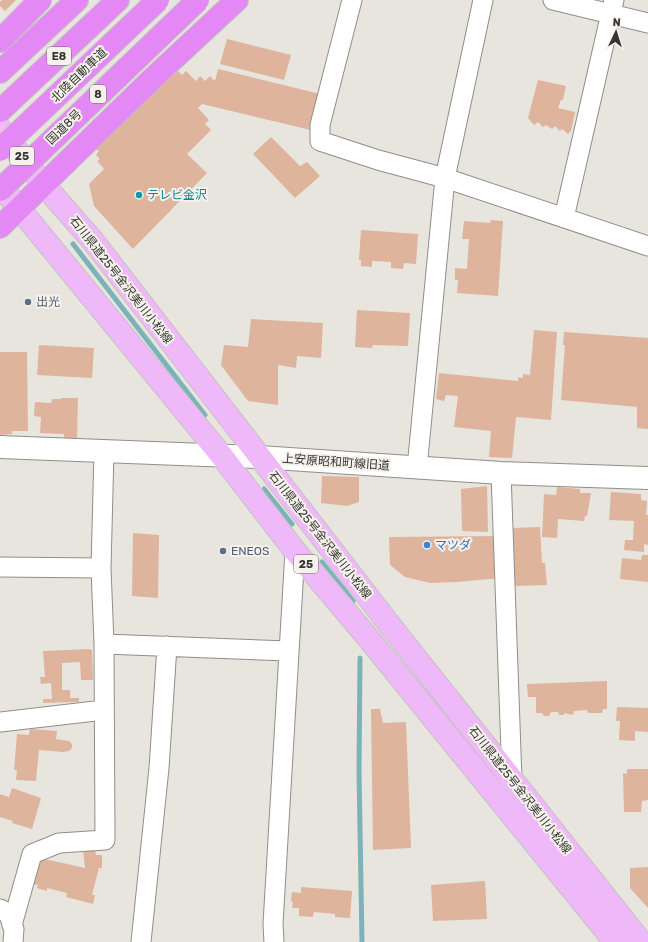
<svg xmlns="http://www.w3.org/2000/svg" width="648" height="942" font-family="Rubik,'Noto Sans JP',sans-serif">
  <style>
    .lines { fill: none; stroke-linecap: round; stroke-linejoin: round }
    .stream { stroke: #7bb3b9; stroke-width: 5 }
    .building { fill: #deb49d }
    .street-casing { stroke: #908e88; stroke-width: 21 }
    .secondary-casing { stroke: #908e88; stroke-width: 24 }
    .primary-casing { stroke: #c3c2c2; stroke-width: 24 }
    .highway-casing { stroke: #c3c2c2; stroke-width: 24 }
    .street { stroke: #fff; stroke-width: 19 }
    .secondary { stroke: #fff; stroke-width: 22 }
    .primary { stroke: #efb8f9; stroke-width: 22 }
    .highway { stroke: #e488f5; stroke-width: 22 }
    .highway-bridge-casing { stroke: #c3c2c2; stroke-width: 24; stroke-linecap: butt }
    .highway-bridge { stroke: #e488f5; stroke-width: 22 }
    .culture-dot { fill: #0f9aa8; stroke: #f5f2ec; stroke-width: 1.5 }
    .service-dot { fill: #5c6f8a; stroke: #f5f2ec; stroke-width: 1.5 }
    .shop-dot { fill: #3f7fe0; stroke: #f5f2ec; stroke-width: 1.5 }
    .labels { text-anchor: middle; stroke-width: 4; stroke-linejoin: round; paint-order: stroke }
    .shield { fill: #f5f2ec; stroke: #6f6e6a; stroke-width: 1 }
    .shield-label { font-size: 11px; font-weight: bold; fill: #363532 }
    .street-label { font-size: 12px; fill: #363532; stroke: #f5f2ec }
    .culture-label { font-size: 12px; fill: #0d838f; stroke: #f5f2ec; text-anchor: start }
    .service-label { font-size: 12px; fill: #4e5e75; stroke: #f5f2ec; text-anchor: start }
    .shop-label { font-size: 12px; fill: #366cbe; stroke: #f5f2ec; text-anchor: start }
  </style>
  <rect width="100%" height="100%" fill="#e8e5de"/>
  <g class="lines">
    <path class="stream" d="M 73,244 L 205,415
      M 264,489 L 292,524
      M 322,562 L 353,601
      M 360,658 L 359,772 L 362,942"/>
  </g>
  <path class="building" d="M 2,0 L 16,0 L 5,11 L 0,6 L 0,2 Z
    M 227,39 L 291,55 L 284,80 L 220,64 Z
    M 167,69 L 174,75 L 178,71 L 182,75 L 186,71 L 196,81 L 200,76 L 205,81 L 210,76 L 215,81 L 218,69 L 320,94 L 311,130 L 202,104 L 198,108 L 209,120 L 205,124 L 211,130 L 187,154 L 207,173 L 133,249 L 94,206 L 89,184 L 104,169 L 97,161 L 100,159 L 96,155 L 99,151 L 96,149 Z
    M 538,80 L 566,86 L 563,100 L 561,100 L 558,108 L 575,112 L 571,131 L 568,134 L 562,129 L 560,131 L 555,126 L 552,129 L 546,125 L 543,127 L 538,122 L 534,125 L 528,118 Z
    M 271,137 L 300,166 L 307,162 L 320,176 L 295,198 L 253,154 Z
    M 491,220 L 503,221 L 498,296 L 457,293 L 458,280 L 455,280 L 455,268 L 467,269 L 469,239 L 462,239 L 464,221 L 490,223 Z
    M 361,230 L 418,234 L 416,264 L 404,263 L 403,269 L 391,268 L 391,262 L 372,261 L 372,267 L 361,266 L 361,260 L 359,260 Z
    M 357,310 L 410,313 L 408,346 L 373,345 L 372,348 L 355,347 Z
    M 251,319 L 323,323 L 321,358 L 297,356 L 296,368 L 278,365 L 278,405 L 248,401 L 221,365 L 224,345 L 248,347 Z
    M 534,330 L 557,332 L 551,420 L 516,417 L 512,458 L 489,457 L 491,431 L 454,427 L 458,396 L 446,395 L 444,401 L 436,399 L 439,373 L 518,381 L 518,377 L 523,378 L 523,374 L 530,375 Z
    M 564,332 L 648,338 L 648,429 L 637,428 L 637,407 L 561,400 L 565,345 L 563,345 Z
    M 39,345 L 94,348 L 92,378 L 37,375 Z
    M 0,352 L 27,352 L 28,431 L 12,431 L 12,434 L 0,435 Z
    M 61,398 L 78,398 L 77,440 L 64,439 L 64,434 L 40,433 L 41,417 L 34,416 L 35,402 L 51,403 L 52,399 L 61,399 Z
    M 322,476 L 359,477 L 359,502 L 347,506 L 321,503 Z
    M 487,486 L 488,532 L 462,531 L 461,489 Z
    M 557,487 L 580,489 L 580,493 L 591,493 L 587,516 L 585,516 L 584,521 L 558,519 L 557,538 L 542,537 L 544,494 L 556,495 Z
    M 611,492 L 641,494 L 641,500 L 647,501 L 646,515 L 648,515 L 648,545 L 644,544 L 644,552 L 624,550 L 625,540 L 633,540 L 634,521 L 609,520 Z
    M 540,527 L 542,563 L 545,563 L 547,585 L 515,586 L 512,528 Z
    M 133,533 L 159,535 L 158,598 L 132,596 Z
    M 498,536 L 500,578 L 457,582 L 430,583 L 405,577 L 390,565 L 389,537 Z
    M 642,555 L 648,555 L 648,582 L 620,579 L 622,558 L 641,560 Z
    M 88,649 L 92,650 L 93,680 L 81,680 L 80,662 L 62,663 L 62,690 L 70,690 L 70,698 L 79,698 L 79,702 L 43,703 L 43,699 L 52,699 L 51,683 L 41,684 L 40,677 L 45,677 L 43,651 Z
    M 607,681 L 607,709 L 603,709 L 602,713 L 588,713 L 587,710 L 574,711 L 573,715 L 564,713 L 564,715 L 559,715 L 558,712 L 551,712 L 549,716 L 544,716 L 542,713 L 536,713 L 536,697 L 528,697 L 527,684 Z
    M 617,707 L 648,708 L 648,732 L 635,731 L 635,741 L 619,740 L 620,721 L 616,721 Z
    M 371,709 L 380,709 L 383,723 L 406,722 L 411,848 L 373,850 Z
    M 30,729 L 57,731 L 56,739 L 69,741 L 72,744 L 72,748 L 69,751 L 63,752 L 39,750 L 36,781 L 16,780 L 17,770 L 14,770 L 17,734 L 29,735 Z
    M 627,769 L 648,769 L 648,800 L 642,801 L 641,812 L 624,812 L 623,773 L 627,774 Z
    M 12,788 L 41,798 L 32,829 L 12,823 L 13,821 L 0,817 L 0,794 L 9,797 Z
    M 83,850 L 95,850 L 96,855 L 102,855 L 102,868 L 99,868 L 92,895 L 95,895 L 93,904 L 66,897 L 67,893 L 47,888 L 47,891 L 37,888 L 38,885 L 32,884 L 38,860 L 49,860 L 85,868 Z
    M 648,867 L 648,908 L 630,888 L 630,868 Z
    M 485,881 L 487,919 L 433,921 L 431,885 Z
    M 301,887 L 352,891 L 350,918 L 335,917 L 335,914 L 314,912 L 313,917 L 299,916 L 299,908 L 292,908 L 293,902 L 291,901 L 292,892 L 301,893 Z"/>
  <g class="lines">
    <defs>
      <path id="street" d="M 352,0 L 320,125 L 320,141 L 378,160 L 445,178 L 648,246
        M 553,0 L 648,23
        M 564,218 L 614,0
        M 417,468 L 445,178 L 483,0
        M 501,473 L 512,780
        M 0,567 L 101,568 L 104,644 L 288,651
        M 101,568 L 104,452
        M 0,722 L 104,710
        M 0,909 L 8,913 L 14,929 L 13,942
        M 12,925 L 32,854 L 59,843 L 105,840 L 104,644
        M 141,942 L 159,768 L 167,646
        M 274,942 L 273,924 L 295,551"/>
      <path id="secondary" d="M 0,447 L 259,457 L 501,473 L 648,478"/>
      <path id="primary" d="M 0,129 L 43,184 L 93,241 L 389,624 L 641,942
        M 0,185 L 221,455 L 295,551 L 369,639 L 615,942"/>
      <path id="highway" d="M 0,41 L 40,0
        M 0,72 L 77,0
        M 0,111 L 118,0
        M 0,227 L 152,79 L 237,0"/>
    </defs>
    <use href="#street" class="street-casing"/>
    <use href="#secondary" class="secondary-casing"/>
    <use href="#primary" class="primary-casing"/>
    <use href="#highway" class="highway-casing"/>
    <use href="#street" class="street"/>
    <use href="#secondary" class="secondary"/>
    <use href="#primary" class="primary"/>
    <use href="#highway" class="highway"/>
    <defs>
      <path id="highway-bridge" d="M 0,150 L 158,0
        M 0,190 L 198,0"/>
    </defs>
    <use href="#highway-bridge" class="highway-bridge-casing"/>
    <use href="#highway-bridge" class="highway-bridge"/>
  </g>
  <circle class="culture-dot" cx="139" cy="195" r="4"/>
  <g class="service-dot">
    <circle cx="28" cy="302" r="4"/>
    <circle cx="223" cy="551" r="4"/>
  </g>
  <circle class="shop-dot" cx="427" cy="545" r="4"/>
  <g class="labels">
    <g class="shield">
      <rect x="47" y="47" width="24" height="18" rx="3"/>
      <rect x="90" y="85" width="16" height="18" rx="3"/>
      <rect x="10" y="147" width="24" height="18" rx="3"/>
      <rect x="294" y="555" width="24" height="18" rx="3"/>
    </g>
    <g class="shield-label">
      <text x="59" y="60">E8</text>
      <text x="98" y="98">8</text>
      <text x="22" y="160">25</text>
      <text x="306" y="568">25</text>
    </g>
    <g class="street-label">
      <text transform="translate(79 75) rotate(-44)" y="4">北陸自動車道</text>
      <text transform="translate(64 127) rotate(-44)" y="4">国道8号</text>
      <text transform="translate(121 280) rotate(52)" y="4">石川県道25号金沢美川小松線</text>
      <text transform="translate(336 462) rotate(4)" y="4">上安原昭和町線旧道</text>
      <text transform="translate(320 535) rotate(52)" y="4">石川県道25号金沢美川小松線</text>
      <text transform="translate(520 790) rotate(52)" y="4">石川県道25号金沢美川小松線</text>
    </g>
    <g class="culture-label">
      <text x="147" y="199">テレビ金沢</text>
    </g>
    <g class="service-label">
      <text x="36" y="306">出光</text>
      <text x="231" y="555">ENEOS</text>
    </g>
    <g class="shop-label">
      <text x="435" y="549">マツダ</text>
    </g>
  </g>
  <g transform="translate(616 32) rotate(4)" stroke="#f5f2ec" stroke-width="3" paint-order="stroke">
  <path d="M0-3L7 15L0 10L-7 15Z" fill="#363532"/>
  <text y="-6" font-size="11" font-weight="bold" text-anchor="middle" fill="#363532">N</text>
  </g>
</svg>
